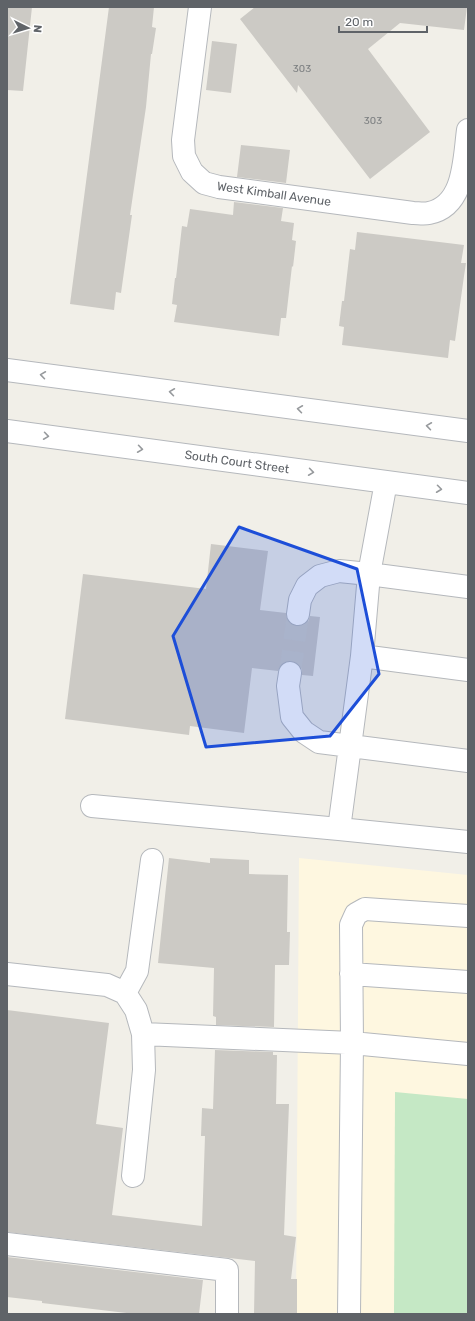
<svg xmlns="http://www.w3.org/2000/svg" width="475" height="1321" font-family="Rubik,sans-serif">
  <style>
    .commercial { fill: #fef7e0 }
    .green { fill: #c5e8c5 }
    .building { fill: #cccac5 }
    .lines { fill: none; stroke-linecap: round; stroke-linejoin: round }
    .minor-tunnel { stroke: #ccccc8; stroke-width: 22; stroke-dasharray: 22 11; stroke-linecap: butt }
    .minor-casing { stroke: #b5b8bc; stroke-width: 24 }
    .minor { stroke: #fff; stroke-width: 22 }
    .oneway { stroke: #979a9d }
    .marked { fill: #1d4ed8; fill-opacity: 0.2; stroke: #1d4ed8; stroke-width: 3; stroke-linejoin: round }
    .labels { text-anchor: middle; stroke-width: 3; stroke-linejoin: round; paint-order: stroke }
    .number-label { font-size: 10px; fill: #7a7d7f }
    .street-label { font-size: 12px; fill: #5f6368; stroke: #fff }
  </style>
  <rect width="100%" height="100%" fill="#f1efe8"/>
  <path class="commercial" d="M 299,858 L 468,875 L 468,1314 L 296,1314 Z"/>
  <path class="green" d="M 395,1092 L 468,1099 L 468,1314 L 394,1314 Z"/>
  <path class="building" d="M 7,7 L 32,7 L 23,91 L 7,90 Z
    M 109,7 L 154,7 L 152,27 L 156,28 L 152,54 L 151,54 L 146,107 L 130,215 L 132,215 L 121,293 L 116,292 L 114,310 L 70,304 Z
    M 255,7 L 467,7 L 464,30 L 400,23 L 368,49 L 430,132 L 370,179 L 298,85 L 297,93 L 240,19 Z
    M 212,41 L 237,44 L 231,93 L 206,90 Z
    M 241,145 L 290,150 L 286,183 L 237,177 Z
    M 234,202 L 283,208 L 281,221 L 294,223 L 292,240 L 296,241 L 293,267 L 292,266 L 286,318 L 281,318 L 279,336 L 174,322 L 177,305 L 172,304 L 175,278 L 176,278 L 182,226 L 187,227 L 190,209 L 233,215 Z
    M 357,232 L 464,245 L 461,263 L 466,263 L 464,276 L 455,341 L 450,340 L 448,358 L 342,345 L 344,327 L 339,326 L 342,301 L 344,301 L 350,249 L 355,250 Z
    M 211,544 L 268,551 L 260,610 L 286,613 L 287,619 L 290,624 L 297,626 L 302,626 L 308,622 L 310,616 L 320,617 L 313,676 L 302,675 L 302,669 L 298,664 L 292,661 L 285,662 L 281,665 L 278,671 L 252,668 L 244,733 L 190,726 L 189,735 L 65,719 L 83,574 L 206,589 Z
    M 169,858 L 210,863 L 210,858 L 249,860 L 249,874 L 288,875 L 287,932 L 290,932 L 289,965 L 275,965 L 274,1027 L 216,1025 L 216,1017 L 213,1016 L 214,968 L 158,963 Z
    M 7,1010 L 109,1023 L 96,1124 L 123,1128 L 112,1215 L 202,1226 L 205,1136 L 201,1136 L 202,1108 L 213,1109 L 215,1050 L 273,1052 L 273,1055 L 277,1055 L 276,1104 L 289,1104 L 284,1235 L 296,1237 L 291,1279 L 297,1279 L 297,1314 L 254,1314 L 255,1261 L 7,1232 Z
    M 7,1257 L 203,1280 L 199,1314 L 135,1314 L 42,1303 L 42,1301 L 7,1297 Z"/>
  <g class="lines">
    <path class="minor-tunnel" d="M 290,673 L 298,614"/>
    <defs>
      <path id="minor" d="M 200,7 L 183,140 L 184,156 L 192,172 L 204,183 L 219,187 L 413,213 C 418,213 424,214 429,213 C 465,206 464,159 468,130
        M 7,370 L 468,431
        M 7,431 L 468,493
        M 386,482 L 369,574 L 362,656 L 339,829 L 468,842
        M 298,614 L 300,600 L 307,586 L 320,576 L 339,571 L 369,574 L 468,587
        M 362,656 L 468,670
        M 290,673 L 288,686 L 292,717 L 304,732 L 319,742 L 468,761
        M 92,806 L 339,829
        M 7,974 L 107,985 L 125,993 L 136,1010 L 143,1034 L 144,1070 L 133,1176
        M 351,974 L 468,982
        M 125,993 L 137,971 L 152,860
        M 143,1034 L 352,1043 L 351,925 L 356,914 L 365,909 L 468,916
        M 7,1244 L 227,1270 L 227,1314
        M 349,1314 L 352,1043 L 468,1054"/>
    </defs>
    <use href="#minor" class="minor-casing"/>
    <use href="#minor" class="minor"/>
  </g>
  <defs><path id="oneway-chevron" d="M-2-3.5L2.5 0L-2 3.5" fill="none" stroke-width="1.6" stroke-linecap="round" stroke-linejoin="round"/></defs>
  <g class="oneway">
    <use href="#oneway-chevron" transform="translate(43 375) rotate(-172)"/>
    <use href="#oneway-chevron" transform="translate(172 392) rotate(-172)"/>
    <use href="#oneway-chevron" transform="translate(300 409) rotate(-172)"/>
    <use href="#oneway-chevron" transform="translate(429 426) rotate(-172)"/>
    <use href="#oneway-chevron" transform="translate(46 436) rotate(8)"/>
    <use href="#oneway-chevron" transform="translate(140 449) rotate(8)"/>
    <use href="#oneway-chevron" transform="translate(311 472) rotate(8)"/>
    <use href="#oneway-chevron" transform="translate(439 489) rotate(7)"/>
  </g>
  <path class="marked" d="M 239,527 L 357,569 L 379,674 L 330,736 L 206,747 L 173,636 Z"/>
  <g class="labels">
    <g class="number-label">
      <text x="302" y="72">303</text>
      <text x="373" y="124">303</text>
    </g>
    <g class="street-label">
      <text transform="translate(274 194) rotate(8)" y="4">West Kimball Avenue</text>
      <text transform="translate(237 462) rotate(8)" y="4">South Court Street</text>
    </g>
  </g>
  <rect width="475" height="1321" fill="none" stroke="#5f6368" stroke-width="16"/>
  <g transform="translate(28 28) rotate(95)" stroke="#ffffff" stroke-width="3" paint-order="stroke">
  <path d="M0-3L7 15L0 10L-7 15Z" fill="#5f6368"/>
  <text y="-6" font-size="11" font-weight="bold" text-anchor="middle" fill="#5f6368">N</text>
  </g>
  <path d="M339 26v6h88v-6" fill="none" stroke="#5f6368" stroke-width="2"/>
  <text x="345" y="26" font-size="12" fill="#5f6368" stroke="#ffffff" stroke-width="3" paint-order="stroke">20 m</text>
</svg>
